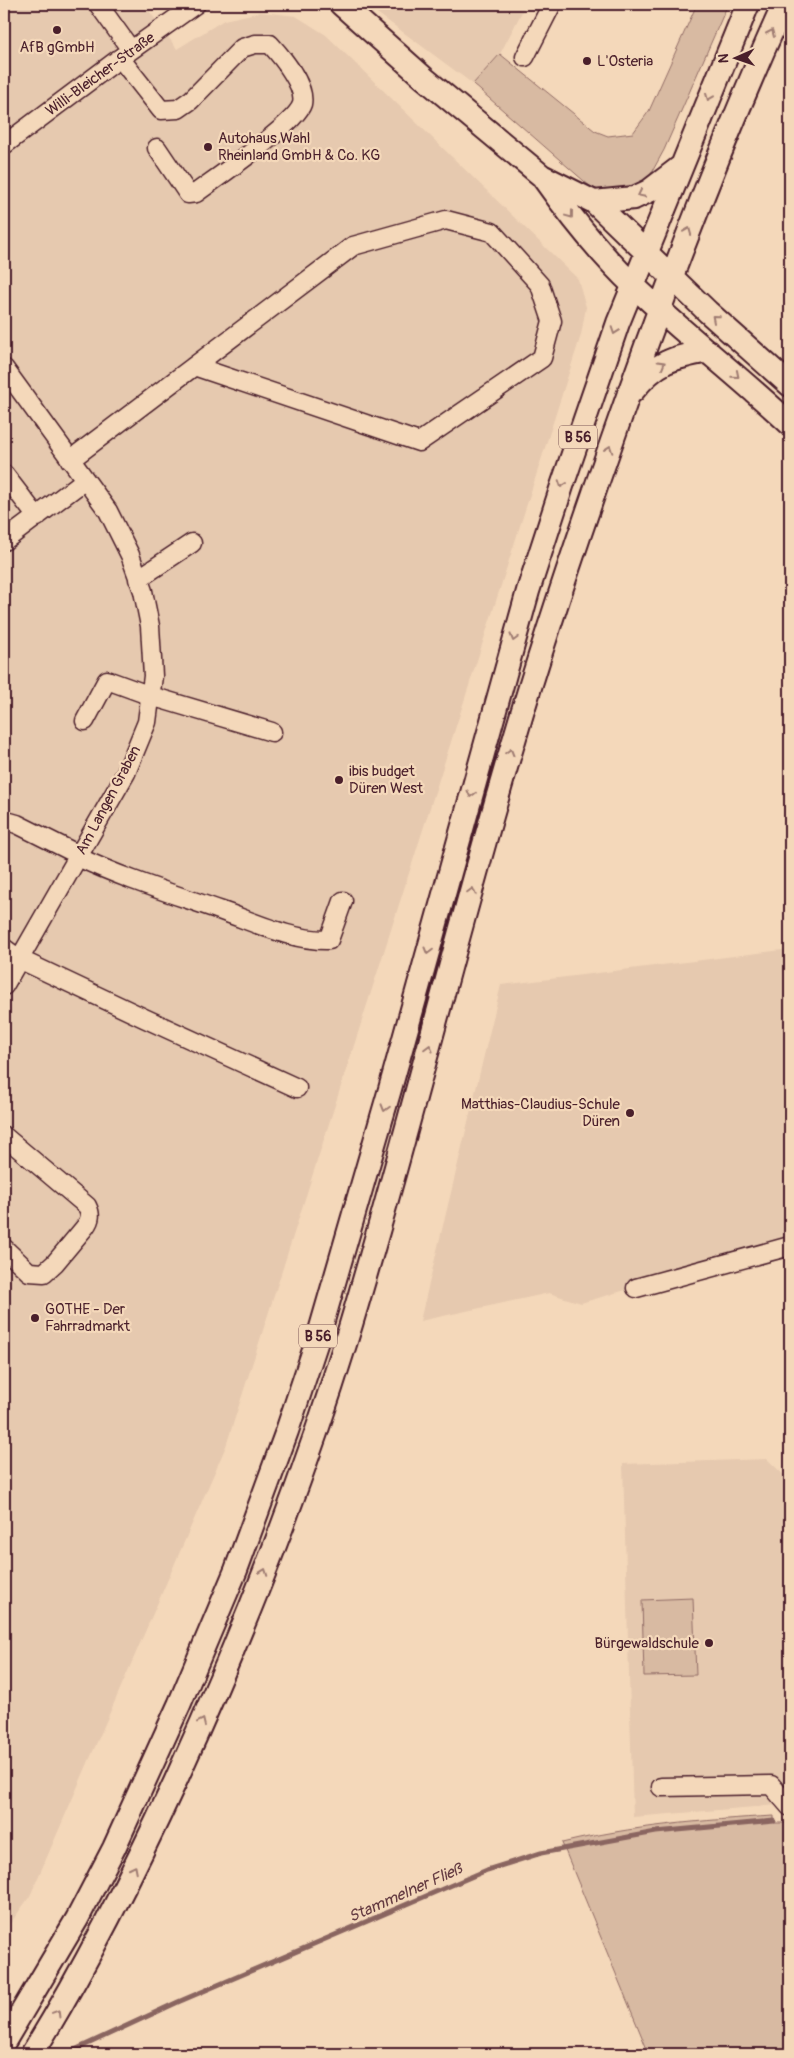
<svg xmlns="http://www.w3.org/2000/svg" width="794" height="2058" font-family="Pangolin,sans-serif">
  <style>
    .built { fill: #e6c9af }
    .green { fill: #d8baa2; stroke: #916c66 }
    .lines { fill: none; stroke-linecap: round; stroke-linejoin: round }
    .stream { stroke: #8a6561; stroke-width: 5 }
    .minor-casing { stroke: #4a1f2b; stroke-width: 21 }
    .major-casing { stroke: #4a1f2b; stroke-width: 26 }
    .minor { stroke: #f4d8ba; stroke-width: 18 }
    .major { stroke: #f4d8ba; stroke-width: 22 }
    .oneway { stroke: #9f7c72 }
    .poi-dot { fill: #4a1f2b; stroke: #f4d8ba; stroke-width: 2 }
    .labels { text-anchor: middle; stroke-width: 4.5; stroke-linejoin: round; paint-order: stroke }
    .shield { fill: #f4d8ba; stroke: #7d5656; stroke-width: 1 }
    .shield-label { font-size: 14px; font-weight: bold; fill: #4a1f2b }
    .poi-label { font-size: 15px; fill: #4a1f2b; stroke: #f4d8ba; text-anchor: start }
    .street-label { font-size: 15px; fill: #4a1f2b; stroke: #f4d8ba }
    .water-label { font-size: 16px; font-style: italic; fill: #653c42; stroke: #f4d8ba }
  </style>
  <rect width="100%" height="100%" fill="#f4d8ba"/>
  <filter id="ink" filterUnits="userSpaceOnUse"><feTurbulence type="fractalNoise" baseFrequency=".02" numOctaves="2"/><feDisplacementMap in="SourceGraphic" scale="10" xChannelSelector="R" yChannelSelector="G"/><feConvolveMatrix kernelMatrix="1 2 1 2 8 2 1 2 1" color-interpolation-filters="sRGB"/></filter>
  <g filter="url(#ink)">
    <path class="built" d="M 4,4 L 144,4 L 177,49 L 224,20 L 261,12 L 296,16 L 326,35 L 578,279 L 586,307 L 581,335 L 226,1446 L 30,1896 L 4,1932 Z
      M 365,4 L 526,4 L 500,54 L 473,84 Z
      M 790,949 L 790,1242 L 581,1303 L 549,1293 L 420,1321 L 501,985 Z
      M 767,1459 L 790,1481 L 790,1804 L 633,1817 L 623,1464 Z"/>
    <path class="green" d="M 697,4 L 728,4 L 664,150 L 647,181 L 633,188 L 603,191 L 592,188 L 473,84 L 500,54 L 595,131 L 608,136 L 633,133 L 649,111 Z
      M 693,1598 L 696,1675 L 644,1676 L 642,1600 Z
      M 774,1816 L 774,1823 L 790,1823 L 790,2054 L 649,2054 L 562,1843 C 631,1826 703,1820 774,1816 Z"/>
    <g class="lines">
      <path class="stream" d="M 66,2054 L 178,2002 L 487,1870 L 541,1853 L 656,1832 L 774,1821"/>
      <defs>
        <path id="minor" d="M 98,4 L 131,50
          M 525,57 L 552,4
          M 120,58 L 161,110 L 178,109 L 191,100 L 242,48 L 255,44 L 270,44 C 282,57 306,86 302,104 C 296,124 216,178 196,193 L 188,194 L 157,148
          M 4,145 L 120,58 L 196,4
          M 4,368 L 108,511 L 130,555 L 143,591 L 150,626 L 153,676 L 147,722 L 126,773 L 4,986
          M 70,460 L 353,246 L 446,220 L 492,232 L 540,285 L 552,321 L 542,358 L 419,442 L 194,366
          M 4,474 L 37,517
          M 4,541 L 85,480
          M 138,579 L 192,543
          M 85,721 L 107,680 L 151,696 L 272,732
          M 4,824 L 10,822 L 17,824 L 79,855
          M 78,857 C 124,879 174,894 222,911 C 256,923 293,941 329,940 L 343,901
          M 4,948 L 19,959 L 144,1018 L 297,1088
          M 4,1136 L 87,1206 C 91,1214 91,1219 85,1227 L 55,1263 L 44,1273 L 29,1272 L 4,1248
          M 636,1288 L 790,1246
          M 661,1787 L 771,1785 L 790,1807"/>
        <path id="major" d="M 341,4 L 424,78 L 542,176 L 594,202 L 708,312 L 790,385
          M 544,179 C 571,217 600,254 634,286 C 684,334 740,377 790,424
          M 594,202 L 634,198 L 649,191 L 679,168
          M 633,391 C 657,361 672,358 708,351
          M 4,2042 L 77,1919 L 114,1848 L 179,1705 L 236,1570 L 287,1431 L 318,1338 L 390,1089 L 528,591 L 562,486 L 618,323 L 748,4
          M 32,2054 C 86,1967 132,1875 175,1782 C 240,1640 300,1490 346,1341 C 407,1141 455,937 515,737 C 544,638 577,541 611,444 C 663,295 719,148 784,4"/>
      </defs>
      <use href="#minor" class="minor-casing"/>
      <use href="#major" class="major-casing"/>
      <use href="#minor" class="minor"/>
      <use href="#major" class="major"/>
    </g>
    <defs><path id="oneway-chevron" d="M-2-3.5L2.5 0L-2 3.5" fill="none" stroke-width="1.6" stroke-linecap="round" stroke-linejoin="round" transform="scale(1.25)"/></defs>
    <g class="oneway">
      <use href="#oneway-chevron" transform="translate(771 33) rotate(-66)"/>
      <use href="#oneway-chevron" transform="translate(709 97) rotate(112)"/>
      <use href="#oneway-chevron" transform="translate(641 194) rotate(154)"/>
      <use href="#oneway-chevron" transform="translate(570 215) rotate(53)"/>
      <use href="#oneway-chevron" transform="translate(688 231) rotate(-68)"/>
      <use href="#oneway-chevron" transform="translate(715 318) rotate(-139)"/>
      <use href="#oneway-chevron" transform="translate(615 331) rotate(109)"/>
      <use href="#oneway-chevron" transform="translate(662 364) rotate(-30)"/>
      <use href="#oneway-chevron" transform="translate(736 375) rotate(40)"/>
      <use href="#oneway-chevron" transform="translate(609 449) rotate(-71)"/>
      <use href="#oneway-chevron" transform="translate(562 484) rotate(109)"/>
      <use href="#oneway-chevron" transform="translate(514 638) rotate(106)"/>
      <use href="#oneway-chevron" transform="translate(510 752) rotate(-74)"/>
      <use href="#oneway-chevron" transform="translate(471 794) rotate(105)"/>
      <use href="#oneway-chevron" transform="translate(472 891) rotate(-75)"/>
      <use href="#oneway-chevron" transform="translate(428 951) rotate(105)"/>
      <use href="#oneway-chevron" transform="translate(429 1048) rotate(-75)"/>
      <use href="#oneway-chevron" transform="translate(385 1108) rotate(106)"/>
      <use href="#oneway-chevron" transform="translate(264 1572) rotate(-70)"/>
      <use href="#oneway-chevron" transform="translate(202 1722) rotate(-65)"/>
      <use href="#oneway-chevron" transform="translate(134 1869) rotate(-63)"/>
      <use href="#oneway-chevron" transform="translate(57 2013) rotate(-59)"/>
    </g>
  </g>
  <g class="poi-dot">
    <circle cx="57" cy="30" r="5"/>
    <circle cx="587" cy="61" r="5"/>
    <circle cx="208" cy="147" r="5"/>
    <circle cx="339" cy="780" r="5"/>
    <circle cx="630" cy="1113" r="5"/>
    <circle cx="35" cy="1318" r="5"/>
    <circle cx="709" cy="1643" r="5"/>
  </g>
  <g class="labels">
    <g class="shield">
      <rect x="559" y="425.5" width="38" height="23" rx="4"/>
      <rect x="299" y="1324.5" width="38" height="23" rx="4"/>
    </g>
    <g class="shield-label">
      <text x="578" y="442">B 56</text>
      <text x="318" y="1341">B 56</text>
    </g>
    <g class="poi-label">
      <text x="57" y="52" text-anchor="middle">AfB gGmbH</text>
      <text x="597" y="66">L'Osteria</text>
      <text x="218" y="143">Autohaus Wahl<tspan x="218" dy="17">Rheinland GmbH &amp; Co. KG</tspan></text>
      <text x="349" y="776">ibis budget<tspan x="349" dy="17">Düren West</tspan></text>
      <text x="620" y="1109" text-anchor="end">Matthias-Claudius-Schule<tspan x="620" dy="17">Düren</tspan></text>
      <text x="45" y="1314">GOTHE - Der<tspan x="45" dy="17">Fahrradmarkt</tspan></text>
      <text x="699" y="1648" text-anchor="end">Bürgewaldschule</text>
    </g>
    <g class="street-label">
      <text transform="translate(100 74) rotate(-36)" y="5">Willi-Bleicher-Straße</text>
      <text transform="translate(108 800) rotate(-62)" y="5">Am Langen Graben</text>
    </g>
    <g class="water-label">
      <text transform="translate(405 1892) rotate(-24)" y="6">Stammelner Fließ</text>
    </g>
  </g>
  <rect width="794" height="2058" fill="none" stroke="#f4d8ba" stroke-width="20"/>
  <rect x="10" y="10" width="774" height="2038" fill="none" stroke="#4a1f2b" stroke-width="2" filter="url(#ink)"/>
  <g transform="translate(736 58) rotate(268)" stroke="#f4d8ba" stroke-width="4" paint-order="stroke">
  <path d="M0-4L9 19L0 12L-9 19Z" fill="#4a1f2b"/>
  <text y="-8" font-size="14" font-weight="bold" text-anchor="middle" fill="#4a1f2b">N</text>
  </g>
</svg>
